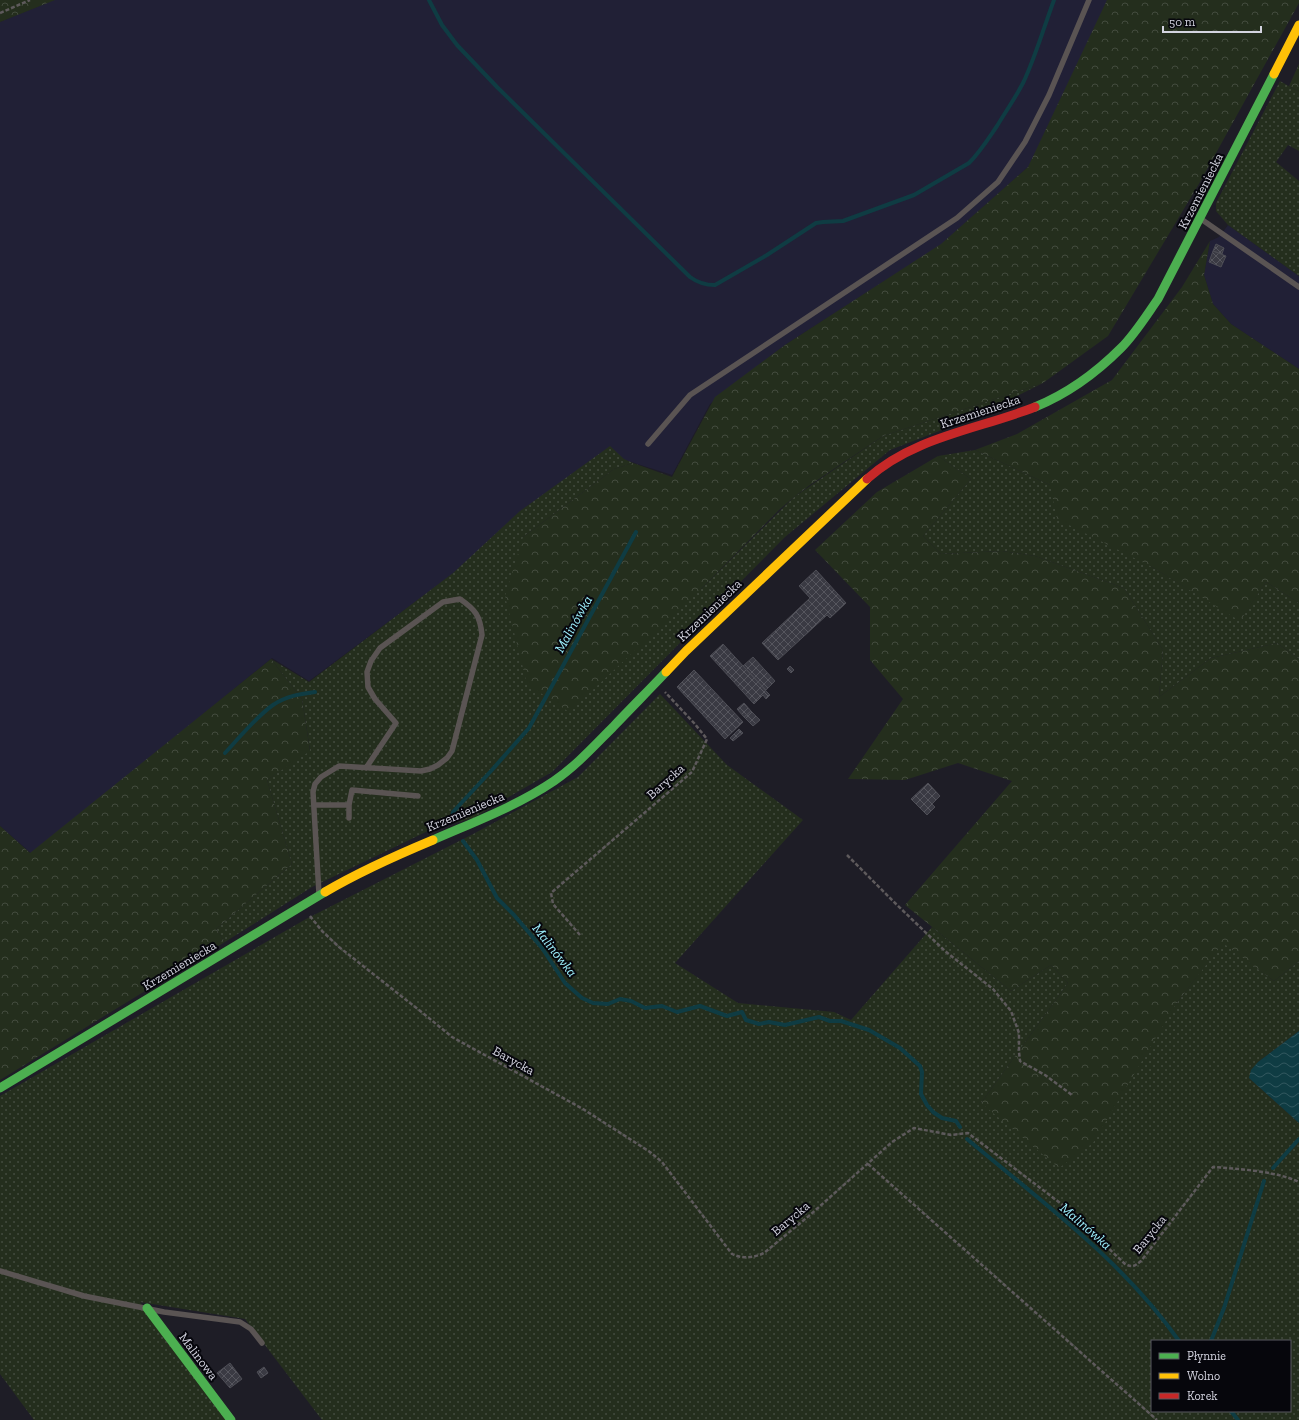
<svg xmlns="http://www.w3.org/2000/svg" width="1299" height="1420" font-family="'Zilla Slab',serif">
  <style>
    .built { fill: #212036 }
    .grass { fill: url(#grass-dots); fill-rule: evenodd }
    .forest { fill: url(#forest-crowns) }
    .water { fill: url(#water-waves) }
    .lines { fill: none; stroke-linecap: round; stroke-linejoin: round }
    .stream { stroke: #0f3c43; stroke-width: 4 }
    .building { fill: url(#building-cross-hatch); stroke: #4d4d55 }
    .path { stroke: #5e5a5c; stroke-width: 2.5; stroke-dasharray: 4 2; stroke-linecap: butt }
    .lane { stroke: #5a5453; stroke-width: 5.5 }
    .fast { stroke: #4caf50; stroke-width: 9 }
    .slow { stroke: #ffc107; stroke-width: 9 }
    .jam { stroke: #c62828; stroke-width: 9 }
    .labels { text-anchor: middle; stroke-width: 4; stroke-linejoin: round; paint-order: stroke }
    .street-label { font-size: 13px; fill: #d4d4e0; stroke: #06060c }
    .water-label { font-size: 14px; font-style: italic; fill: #9ff2ff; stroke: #06060c }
  </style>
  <defs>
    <pattern id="grass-dots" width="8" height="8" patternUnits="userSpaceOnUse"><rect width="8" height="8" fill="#242e1d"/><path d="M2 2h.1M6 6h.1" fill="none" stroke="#434b3e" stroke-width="1.8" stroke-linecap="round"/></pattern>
    <pattern id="forest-crowns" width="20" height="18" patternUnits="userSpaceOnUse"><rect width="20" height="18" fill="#242e1d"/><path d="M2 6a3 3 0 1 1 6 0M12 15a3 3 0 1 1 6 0" fill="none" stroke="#434b3e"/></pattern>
    <pattern id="water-waves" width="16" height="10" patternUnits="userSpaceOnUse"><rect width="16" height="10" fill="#0f3c43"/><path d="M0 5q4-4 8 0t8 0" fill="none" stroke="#31575e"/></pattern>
    <pattern id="building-cross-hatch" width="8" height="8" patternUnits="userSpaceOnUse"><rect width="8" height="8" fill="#3a3a43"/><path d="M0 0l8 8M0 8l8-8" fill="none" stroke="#56565e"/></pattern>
  </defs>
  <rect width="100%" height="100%" fill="#1e1d26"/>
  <path class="built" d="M 54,0 L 1108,0 L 1029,166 L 941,245 L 785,345 L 710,404 L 672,475 L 625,460 L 454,573 L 309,681 L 272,658 L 32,854 L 0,826 L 0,22 Z
    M 1228,225 L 1299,276 L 1299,369 L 1231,324 L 1213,304 L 1204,275 L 1210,241 L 1219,237 Z"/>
  <path class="grass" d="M 1280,81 L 1299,92 L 1299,151 L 1288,145 L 1276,162 L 1299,181 L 1299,276 L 1228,225 L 1216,211 L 1216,203 Z
    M 1043,383 L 973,418 L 890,450 L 785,537 L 552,772 L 473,818 L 430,830 L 312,887 L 225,942 L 216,929 L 292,864 L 267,780 L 310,750 L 302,699 L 271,659 L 309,682 L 453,573 L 520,511 L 610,446 L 624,459 L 633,463 L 614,469 L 523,537 L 701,589 L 794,497 L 883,436 Z
    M 975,450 L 1050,485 L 1152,567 L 1240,620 L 1266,582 L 1299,603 L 1299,659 L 1277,643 L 1211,658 L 1159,697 L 1163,650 L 1124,588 L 1035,556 L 1002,551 L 941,554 L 923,536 L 971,479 L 938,456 Z
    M 660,694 L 727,765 L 803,820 L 675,963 L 738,1003 L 834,1012 L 851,1020 L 932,927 L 1011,991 L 1051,965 L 1068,983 L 981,1103 L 1176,1004 L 1223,942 L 1274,981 L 1299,961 L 1299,1031 L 1258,1062 L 1249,1078 L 1299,1123 L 1299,1420 L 322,1420 L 245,1319 L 140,1302 L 227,1420 L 34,1420 L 0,1374 L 0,1096 L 306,919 L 475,833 L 578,777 ZM 1152,1341 L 1290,1341 L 1290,1411 L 1152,1411 Z"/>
  <path class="forest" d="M 0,0 L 55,0 L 0,22 Z
    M 1107,0 L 1299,0 L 1299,3 L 1200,182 L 1108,336 L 1043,383 L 883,436 L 810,485 L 794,497 L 779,510 L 701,589 L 569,712 L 527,684 L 505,596 L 523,537 L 614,469 L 633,463 L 672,477 L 715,397 L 785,345 L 941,244 L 1028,167 Z
    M 1299,64 L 1299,92 L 1289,86 Z
    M 1210,241 L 1204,275 L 1213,304 L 1231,324 L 1299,369 L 1299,603 L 1266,582 L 1240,621 L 1152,567 L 1057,519 L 1050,485 L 975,450 L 1017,434 L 1112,380 L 1182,287 Z
    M 938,456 L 971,479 L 923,536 L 941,554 L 1002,551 L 1035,556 L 1124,588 L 1163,650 L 1159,697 L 1211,658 L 1277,643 L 1299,659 L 1299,961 L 1274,981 L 1223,943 L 1176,1004 L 1093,1143 L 1059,1168 L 981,1103 L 1068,983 L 1051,965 L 1011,991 L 905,905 L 1012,781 L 958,763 L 905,780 L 848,779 L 903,699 L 870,660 L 870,607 L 815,550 L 877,492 Z
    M 271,659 L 302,699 L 310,751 L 267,780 L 292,864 L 216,929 L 225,942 L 0,1080 L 0,826 L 30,853 Z"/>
  <path class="water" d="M 1299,1031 L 1299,1123 L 1249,1078 L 1251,1070 L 1258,1062 Z"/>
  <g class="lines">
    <path class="stream" d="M 429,0 L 442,25 L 457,45 L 497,87 L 690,277 C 698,283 705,285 715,285 L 767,255 L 816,223 L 823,222 L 843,221 L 914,195 L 969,163 C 980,152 988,139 997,126 C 1006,111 1016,97 1024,81 C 1036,55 1044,27 1054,0
      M 225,753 C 239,738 257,716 273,705 C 286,696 300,694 315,692
      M 452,818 L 453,812 L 491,771 L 529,728 L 636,532
      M 463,841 L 477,860 L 497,898 L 514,915 L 542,948 L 565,983 L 582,998 L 593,1003 L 608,1004 L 620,999 L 631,1001 L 645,1008 L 662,1006 L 677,1012 L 700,1006 L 727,1016 L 742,1012 L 746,1020 L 759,1024 L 769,1022 L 785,1025 L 819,1017 L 830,1021 L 841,1021 L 869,1030 L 900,1048 L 920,1066 L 922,1072 L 921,1094 L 927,1105 L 933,1112 L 942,1118 L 956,1121 L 960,1127
      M 967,1139 C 1042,1202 1123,1261 1179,1341
      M 1273,1168 L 1299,1139
      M 1211,1341 L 1224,1308 L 1264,1181
      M 1231,1411 L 1238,1420"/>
  </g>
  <path class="building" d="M 1216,244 L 1224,248 L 1222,254 L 1213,251 Z
    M 1213,251 L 1226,256 L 1221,267 L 1209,262 Z
    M 816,570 L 846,603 L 830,618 L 827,615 L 778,660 L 762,643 L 810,598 L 799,586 Z
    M 723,644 L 767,692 L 770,695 L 766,699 L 763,695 L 754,704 L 710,656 Z
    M 753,657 L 775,681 L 766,690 L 743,666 Z
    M 790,666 L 794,670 L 791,673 L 787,669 Z
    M 694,670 L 743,722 L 725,739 L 677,687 Z
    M 744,703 L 751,711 L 744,717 L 737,709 Z
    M 751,711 L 760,720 L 753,726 L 744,717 Z
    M 739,729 L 743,733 L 733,741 L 730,738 Z
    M 928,783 L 940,796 L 932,804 L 935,807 L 927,815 L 911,799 Z
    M 230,1363 L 242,1379 L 230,1388 L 217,1373 Z
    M 264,1367 L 268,1373 L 261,1378 L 257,1372 Z"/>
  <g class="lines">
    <path class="path" d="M 0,13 L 30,0
      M 847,855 L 896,904 L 945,951 L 993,989 L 1011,1011 L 1019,1033 L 1019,1052 L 1020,1061 L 1045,1075 L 1072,1095
      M 310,916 L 322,931 L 339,947 L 424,1014 L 452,1037 L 583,1109 L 650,1152 L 662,1162 L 732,1254 C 742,1259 754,1258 764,1253 L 810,1215 L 892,1142 L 914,1128 L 951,1135 L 968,1133 L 1064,1206 L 1125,1264 C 1132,1268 1135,1266 1141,1261 L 1213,1167 C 1239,1169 1276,1171 1299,1182
      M 580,935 L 553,904 L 551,893 L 692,772 L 707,739 L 694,723 L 665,692
      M 868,1164 L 1157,1420"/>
    <path class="lane" d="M 1201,219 L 1299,287
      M 648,444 L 690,395 L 957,218 L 998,182 L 1025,142 L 1049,95 L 1089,0
      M 314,805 L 349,805 L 352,790 L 418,796
      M 349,818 L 349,805
      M 319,894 L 313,792 L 315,784 L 321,777 L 339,766 L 421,771 L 430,769 L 438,765 L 447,758 L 452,751 L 482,635 C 480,616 476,610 460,599 L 443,602 L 380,648 L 371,661 L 367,672 L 368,687 L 375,699 L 396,723 L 366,768
      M 0,1271 L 84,1296 L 164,1312 L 240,1322 L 251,1329 L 262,1343"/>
    <path class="fast" d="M 1035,407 C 1067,394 1096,373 1121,348 C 1135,334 1146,316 1158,299 L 1274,74
      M 433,840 C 474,822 517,806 554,781 C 576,766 594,746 613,727 C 630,709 648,691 666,672
      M 0,1088 L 325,892
      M 147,1308 L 231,1420"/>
    <path class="slow" d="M 1274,74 L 1299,25
      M 666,672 L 686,651 L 867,479
      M 325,892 C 359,872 397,855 433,840"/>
    <path class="jam" d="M 867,479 C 913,437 979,429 1035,407"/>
  </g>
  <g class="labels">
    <g class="street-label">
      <text transform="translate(1200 191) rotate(-63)" y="5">Krzemieniecka</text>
      <text transform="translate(980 411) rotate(-18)" y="5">Krzemieniecka</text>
      <text transform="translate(709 610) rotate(-44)" y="5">Krzemieniecka</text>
      <text transform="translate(665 781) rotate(-42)" y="5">Barycka</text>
      <text transform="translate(465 811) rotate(-23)" y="5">Krzemieniecka</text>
      <text transform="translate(179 965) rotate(-31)" y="5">Krzemieniecka</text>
      <text transform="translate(514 1060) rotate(29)" y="5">Barycka</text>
      <text transform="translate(790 1218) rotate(-40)" y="5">Barycka</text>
      <text transform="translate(1149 1234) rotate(-51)" y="5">Barycka</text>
      <text transform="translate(199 1356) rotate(53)" y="5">Malinowa</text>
    </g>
    <g class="water-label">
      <text transform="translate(573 624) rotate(-61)" y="5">Malinówka</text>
      <text transform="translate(555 950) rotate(52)" y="5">Malinówka</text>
      <text transform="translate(1086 1226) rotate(41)" y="5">Malinówka</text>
    </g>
  </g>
  <rect x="1151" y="1340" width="140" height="72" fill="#06060c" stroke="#585861"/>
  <rect x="1159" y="1353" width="20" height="6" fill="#4caf50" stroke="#585861"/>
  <text x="1187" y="1360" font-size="12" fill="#d4d4e0">Płynnie</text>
  <rect x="1159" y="1373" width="20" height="6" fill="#ffc107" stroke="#585861"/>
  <text x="1187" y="1380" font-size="12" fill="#d4d4e0">Wolno</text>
  <rect x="1159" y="1393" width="20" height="6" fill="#c62828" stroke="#585861"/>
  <text x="1187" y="1400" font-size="12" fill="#d4d4e0">Korek</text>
  <path d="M1163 26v6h98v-6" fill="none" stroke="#d4d4e0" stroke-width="2"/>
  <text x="1169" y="26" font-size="12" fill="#d4d4e0" stroke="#06060c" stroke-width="3" paint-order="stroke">50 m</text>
</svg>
